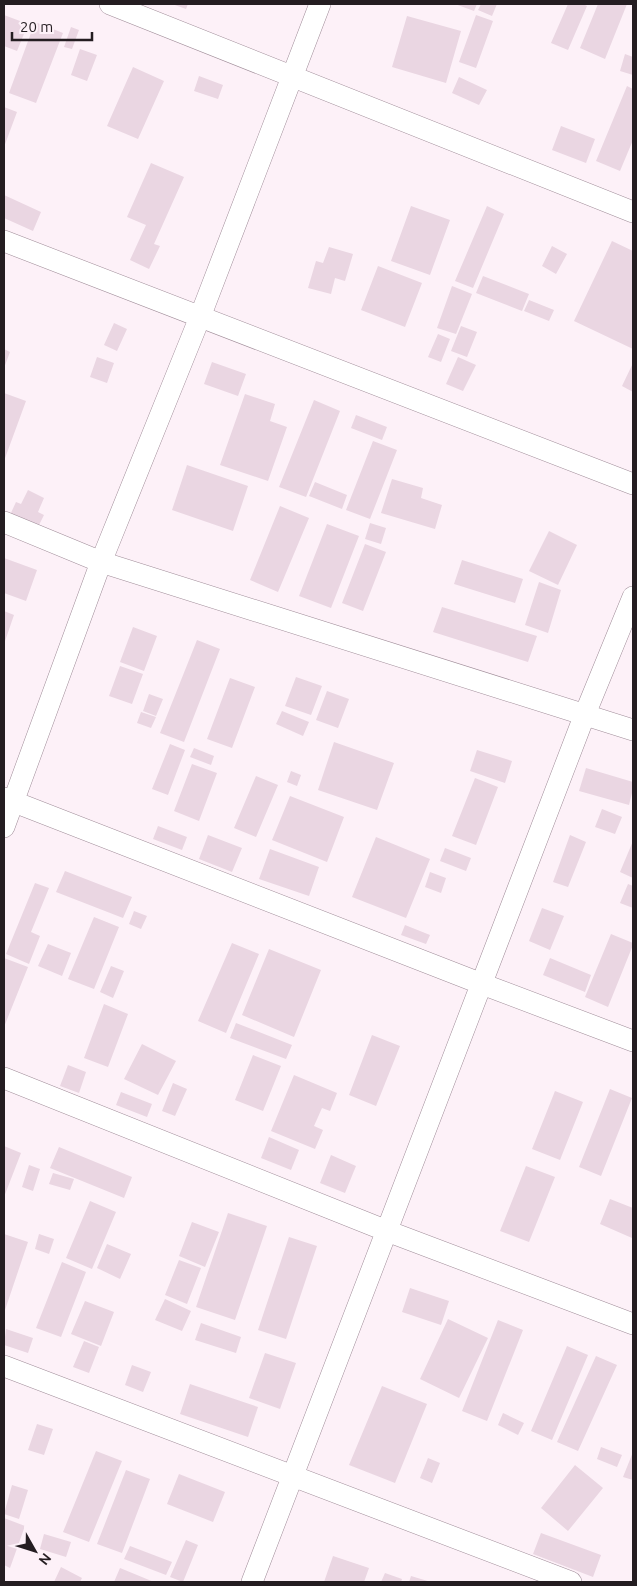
<svg xmlns="http://www.w3.org/2000/svg" width="637" height="1586" font-family="Ubuntu,sans-serif">
  <style>
    .building { fill: #ead6e2 }
    .lines { fill: none; stroke-linecap: round; stroke-linejoin: round }
    .street-casing { stroke: #a08d99; stroke-width: 22 }
    .street { stroke: #fff; stroke-width: 21 }
  </style>
  <rect width="100%" height="100%" fill="#fdf1f8"/>
  <path class="building" d="M 172,4 L 188,4 L 186,9 Z
    M 455,4 L 477,4 L 474,11 Z
    M 481,4 L 497,4 L 492,16 L 478,10 Z
    M 568,4 L 583,4 L 587,6 L 568,50 L 551,43 Z
    M 598,4 L 627,4 L 605,59 L 580,48 Z
    M 4,15 L 28,24 L 17,51 L 4,46 Z
    M 476,15 L 493,21 L 476,68 L 459,62 Z
    M 407,16 L 461,31 L 446,83 L 392,67 Z
    M 35,22 L 63,33 L 36,103 L 9,93 Z
    M 71,27 L 79,30 L 72,49 L 64,47 Z
    M 80,49 L 97,55 L 87,81 L 71,75 Z
    M 625,54 L 633,57 L 633,75 L 620,71 Z
    M 133,67 L 164,81 L 138,139 L 107,126 Z
    M 199,76 L 223,85 L 218,99 L 194,91 Z
    M 459,77 L 487,90 L 479,105 L 452,93 Z
    M 627,86 L 633,89 L 633,140 L 620,171 L 596,161 Z
    M 4,107 L 17,112 L 4,147 Z
    M 561,126 L 595,139 L 586,163 L 552,150 Z
    M 151,163 L 184,177 L 154,244 L 160,246 L 149,269 L 130,260 L 146,225 L 127,217 Z
    M 4,195 L 41,212 L 33,231 L 4,218 Z
    M 411,206 L 450,220 L 430,275 L 391,261 Z
    M 487,206 L 504,214 L 473,288 L 455,281 Z
    M 612,241 L 633,251 L 633,349 L 574,321 Z
    M 552,246 L 567,254 L 556,274 L 542,266 Z
    M 329,247 L 353,254 L 345,281 L 335,278 L 331,294 L 308,288 L 316,261 L 323,263 Z
    M 378,266 L 422,283 L 405,327 L 361,310 Z
    M 483,276 L 529,294 L 522,311 L 476,293 Z
    M 452,286 L 472,294 L 456,334 L 437,328 Z
    M 529,300 L 554,310 L 549,321 L 524,311 Z
    M 114,323 L 127,329 L 117,351 L 104,345 Z
    M 461,326 L 477,332 L 467,357 L 451,351 Z
    M 438,334 L 450,339 L 441,362 L 428,357 Z
    M 4,349 L 10,352 L 4,368 Z
    M 97,357 L 114,363 L 107,383 L 90,377 Z
    M 458,357 L 476,365 L 463,391 L 446,384 Z
    M 212,362 L 246,374 L 238,396 L 204,384 Z
    M 633,363 L 633,392 L 622,386 Z
    M 4,393 L 26,401 L 4,461 Z
    M 245,394 L 275,404 L 270,421 L 287,427 L 268,481 L 220,465 Z
    M 314,400 L 340,411 L 306,497 L 279,487 Z
    M 356,415 L 387,427 L 382,440 L 351,428 Z
    M 373,441 L 397,450 L 370,519 L 346,510 Z
    M 187,465 L 248,486 L 233,531 L 172,510 Z
    M 392,479 L 423,488 L 421,498 L 442,505 L 435,529 L 381,513 Z
    M 315,482 L 347,495 L 342,509 L 309,496 Z
    M 28,490 L 44,498 L 38,512 L 44,515 L 38,527 L 10,515 L 16,502 L 21,504 Z
    M 280,506 L 309,518 L 278,592 L 250,580 Z
    M 370,523 L 386,528 L 381,544 L 365,539 Z
    M 327,524 L 359,536 L 331,608 L 299,596 Z
    M 549,531 L 577,545 L 558,585 L 529,571 Z
    M 365,544 L 386,552 L 363,611 L 342,603 Z
    M 4,558 L 37,570 L 26,601 L 4,593 Z
    M 462,560 L 523,579 L 515,603 L 454,584 Z
    M 539,582 L 561,590 L 548,633 L 525,625 Z
    M 442,607 L 537,636 L 528,662 L 433,632 Z
    M 4,611 L 14,615 L 4,644 Z
    M 133,627 L 157,636 L 144,671 L 120,662 Z
    M 197,640 L 220,649 L 184,742 L 160,733 Z
    M 120,666 L 143,674 L 132,704 L 109,696 Z
    M 296,677 L 322,686 L 311,715 L 285,706 Z
    M 230,678 L 255,687 L 232,748 L 207,739 Z
    M 327,691 L 349,699 L 338,728 L 316,720 Z
    M 149,694 L 163,699 L 156,716 L 143,711 Z
    M 282,711 L 309,722 L 303,736 L 276,724 Z
    M 141,712 L 156,717 L 151,728 L 137,723 Z
    M 334,742 L 394,763 L 377,810 L 318,790 Z
    M 170,744 L 185,750 L 168,795 L 152,789 Z
    M 194,748 L 214,756 L 211,765 L 190,757 Z
    M 477,750 L 512,761 L 505,783 L 470,771 Z
    M 192,764 L 217,773 L 199,821 L 174,811 Z
    M 586,768 L 633,782 L 633,789 L 629,805 L 579,791 Z
    M 291,771 L 301,775 L 297,786 L 287,782 Z
    M 256,776 L 278,785 L 256,837 L 234,828 Z
    M 475,778 L 498,787 L 476,845 L 452,836 Z
    M 290,796 L 344,817 L 327,862 L 272,840 Z
    M 602,809 L 622,817 L 615,834 L 595,827 Z
    M 158,826 L 187,837 L 182,850 L 153,839 Z
    M 208,835 L 242,848 L 232,872 L 199,859 Z
    M 570,835 L 586,842 L 568,887 L 553,882 Z
    M 376,837 L 430,859 L 406,918 L 352,897 Z
    M 633,841 L 633,878 L 620,872 Z
    M 445,848 L 471,858 L 466,871 L 440,861 Z
    M 270,849 L 319,867 L 309,896 L 259,879 Z
    M 65,871 L 132,897 L 123,918 L 56,892 Z
    M 430,872 L 446,878 L 441,893 L 425,887 Z
    M 35,883 L 49,888 L 31,932 L 40,936 L 29,964 L 6,954 Z
    M 628,884 L 633,886 L 633,908 L 620,903 Z
    M 542,908 L 564,916 L 550,950 L 529,941 Z
    M 134,911 L 147,916 L 141,929 L 129,924 Z
    M 94,917 L 119,927 L 94,989 L 68,979 Z
    M 405,925 L 430,935 L 426,944 L 401,935 Z
    M 611,934 L 633,943 L 633,945 L 608,1007 L 585,997 Z
    M 232,943 L 259,954 L 226,1033 L 198,1021 Z
    M 48,944 L 71,953 L 62,976 L 38,966 Z
    M 269,949 L 321,970 L 294,1037 L 242,1015 Z
    M 4,958 L 28,967 L 4,1027 Z
    M 550,958 L 591,975 L 585,992 L 543,975 Z
    M 111,966 L 124,971 L 113,998 L 100,992 Z
    M 104,1004 L 128,1014 L 108,1067 L 84,1058 Z
    M 236,1023 L 292,1045 L 286,1059 L 230,1038 Z
    M 372,1035 L 400,1046 L 376,1106 L 349,1095 Z
    M 142,1044 L 176,1061 L 158,1095 L 124,1079 Z
    M 253,1055 L 281,1066 L 263,1111 L 235,1100 Z
    M 68,1065 L 86,1072 L 79,1093 L 60,1086 Z
    M 294,1075 L 337,1093 L 330,1111 L 322,1108 L 314,1126 L 323,1130 L 315,1149 L 271,1131 Z
    M 173,1083 L 187,1089 L 175,1116 L 162,1111 Z
    M 610,1089 L 632,1098 L 601,1176 L 579,1167 Z
    M 555,1091 L 583,1102 L 560,1160 L 532,1149 Z
    M 121,1092 L 152,1104 L 147,1117 L 116,1105 Z
    M 269,1137 L 299,1150 L 291,1170 L 261,1158 Z
    M 4,1146 L 21,1153 L 4,1197 Z
    M 59,1147 L 132,1177 L 124,1198 L 50,1168 Z
    M 331,1155 L 356,1166 L 345,1193 L 320,1183 Z
    M 29,1165 L 40,1169 L 33,1191 L 22,1187 Z
    M 526,1166 L 555,1177 L 529,1242 L 500,1231 Z
    M 53,1173 L 74,1179 L 70,1190 L 49,1184 Z
    M 610,1199 L 633,1208 L 632,1238 L 600,1224 Z
    M 90,1201 L 116,1212 L 92,1269 L 66,1258 Z
    M 228,1213 L 267,1226 L 235,1320 L 196,1307 Z
    M 192,1222 L 219,1232 L 205,1267 L 179,1256 Z
    M 4,1234 L 28,1242 L 4,1313 Z
    M 39,1234 L 54,1239 L 49,1254 L 35,1249 Z
    M 289,1237 L 317,1246 L 286,1339 L 258,1330 Z
    M 107,1244 L 131,1254 L 120,1279 L 97,1268 Z
    M 179,1260 L 201,1268 L 187,1304 L 165,1295 Z
    M 62,1262 L 86,1272 L 61,1337 L 36,1328 Z
    M 410,1288 L 449,1301 L 441,1325 L 402,1312 Z
    M 165,1299 L 191,1311 L 182,1331 L 155,1320 Z
    M 85,1301 L 114,1312 L 101,1346 L 71,1334 Z
    M 448,1319 L 488,1338 L 459,1398 L 420,1379 Z
    M 498,1320 L 523,1330 L 487,1421 L 462,1411 Z
    M 201,1323 L 241,1337 L 236,1353 L 195,1340 Z
    M 6,1329 L 33,1338 L 28,1353 L 4,1345 Z
    M 84,1341 L 99,1347 L 89,1373 L 73,1367 Z
    M 567,1346 L 588,1355 L 552,1440 L 531,1431 Z
    M 265,1353 L 296,1363 L 280,1409 L 249,1398 Z
    M 596,1356 L 617,1365 L 578,1451 L 557,1442 Z
    M 132,1365 L 151,1372 L 143,1392 L 125,1385 Z
    M 190,1384 L 258,1407 L 248,1437 L 180,1414 Z
    M 382,1386 L 427,1404 L 395,1483 L 349,1465 Z
    M 503,1413 L 524,1423 L 518,1435 L 498,1425 Z
    M 37,1424 L 53,1429 L 44,1455 L 28,1450 Z
    M 601,1447 L 622,1455 L 617,1467 L 597,1459 Z
    M 96,1451 L 122,1461 L 89,1542 L 63,1532 Z
    M 633,1452 L 633,1480 L 623,1477 Z
    M 428,1458 L 440,1463 L 432,1483 L 420,1478 Z
    M 575,1465 L 603,1488 L 568,1531 L 541,1508 Z
    M 126,1470 L 150,1479 L 122,1553 L 97,1544 Z
    M 179,1474 L 225,1492 L 213,1522 L 167,1504 Z
    M 12,1485 L 28,1490 L 19,1519 L 4,1514 Z
    M 4,1518 L 25,1526 L 10,1568 L 4,1565 Z
    M 541,1533 L 601,1555 L 593,1577 L 533,1554 Z
    M 44,1534 L 71,1542 L 66,1557 L 40,1549 Z
    M 186,1540 L 198,1545 L 183,1582 L 170,1577 Z
    M 130,1546 L 172,1562 L 166,1575 L 124,1559 Z
    M 333,1556 L 369,1568 L 364,1582 L 324,1582 Z
    M 61,1567 L 82,1578 L 80,1582 L 54,1582 Z
    M 120,1568 L 154,1582 L 114,1582 Z
    M 385,1573 L 402,1579 L 401,1582 L 381,1582 Z
    M 411,1576 L 431,1582 L 409,1582 Z"/>
  <g class="lines">
    <defs>
      <path id="street" d="M 110,4 L 633,212
        M 4,241 L 633,484
        M 4,522 L 101,562 L 633,730
        M 4,798 L 482,984 L 633,1041
        M 4,827 L 101,562 L 200,317 L 320,4
        M 4,1078 L 387,1231 L 633,1324
        M 4,1366 L 571,1582
        M 252,1582 L 585,714 L 633,597"/>
    </defs>
    <use href="#street" class="street-casing"/>
    <use href="#street" class="street"/>
  </g>
  <rect width="637" height="1586" fill="none" stroke="#241d21" stroke-width="10"/>
  <g transform="translate(35 1551) rotate(129)" stroke="#fdf1f8" stroke-width="4" paint-order="stroke">
  <path d="M0-4L9 19L0 12L-9 19Z" fill="#241d21"/>
  <text y="-8" font-size="14" font-weight="bold" text-anchor="middle" fill="#241d21">N</text>
  </g>
  <path d="M12 32v8h80v-8" fill="none" stroke="#241d21" stroke-width="2.5"/>
  <text x="20" y="32" font-size="15" fill="#241d21" stroke="#fdf1f8" stroke-width="4" paint-order="stroke">20 m</text>
</svg>
